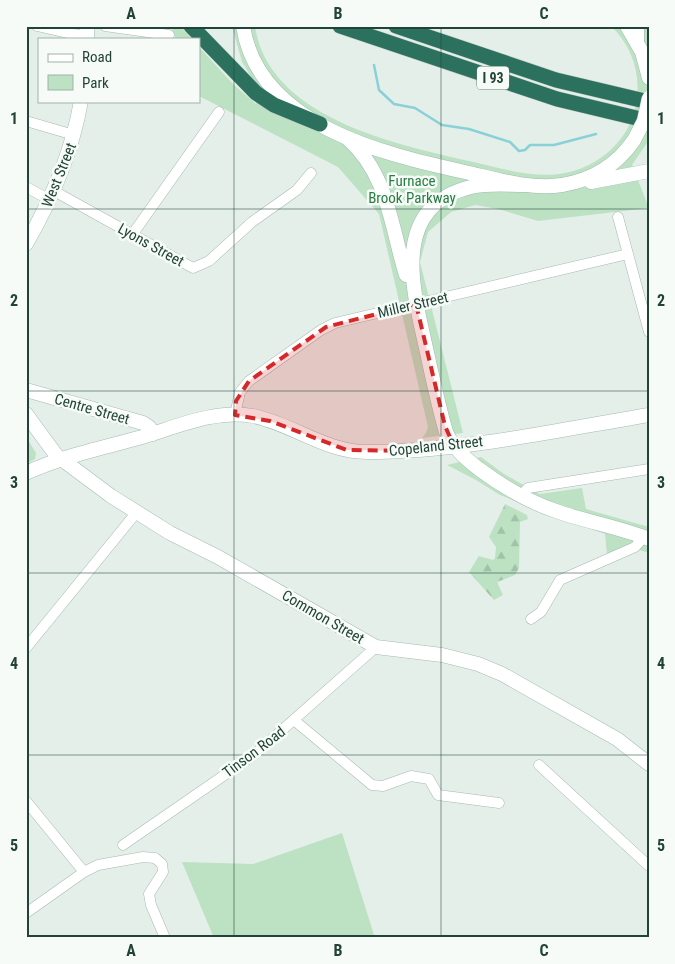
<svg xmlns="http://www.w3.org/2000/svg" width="675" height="964" font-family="'Roboto Condensed',sans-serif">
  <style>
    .forest { fill: url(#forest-firs) }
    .green { fill: #bce1c3 }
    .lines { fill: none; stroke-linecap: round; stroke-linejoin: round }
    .stream { stroke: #8ad1d7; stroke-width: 2.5 }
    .street-casing { stroke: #a7b8b1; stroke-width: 11 }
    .secondary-casing { stroke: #a2bcb1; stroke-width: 15 }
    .highway-casing { stroke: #c1cac7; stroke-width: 16 }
    .street { stroke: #fff; stroke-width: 10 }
    .secondary { stroke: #fff; stroke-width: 14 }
    .highway { stroke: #2b715d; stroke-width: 15 }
    .secondary-bridge-casing { stroke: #a2bcb1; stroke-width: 15; stroke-linecap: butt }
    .secondary-bridge { stroke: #fff; stroke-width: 14 }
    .marked { fill: #d62828; fill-opacity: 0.2; stroke: #d62828; stroke-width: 4; stroke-dasharray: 10 6; stroke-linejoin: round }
    .grid { fill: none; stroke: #224337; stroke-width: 1; stroke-opacity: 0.55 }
    .labels { text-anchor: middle; stroke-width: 5; stroke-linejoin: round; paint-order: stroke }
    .shield { fill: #f6fbf8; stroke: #627a71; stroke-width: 1 }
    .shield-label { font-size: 14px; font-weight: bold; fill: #224337 }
    .street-label { font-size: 15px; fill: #224337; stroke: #f6fbf8 }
    .park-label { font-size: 15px; fill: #297d43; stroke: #f6fbf8 }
    .neatline { fill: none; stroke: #224337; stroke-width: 2 }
    .grid-label { font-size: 16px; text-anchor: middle; font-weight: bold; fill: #224337 }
  </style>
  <defs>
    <pattern id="forest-firs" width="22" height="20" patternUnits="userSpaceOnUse" patternTransform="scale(1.25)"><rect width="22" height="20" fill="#bce1c3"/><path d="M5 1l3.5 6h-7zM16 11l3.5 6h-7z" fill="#a1c2a8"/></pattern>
  </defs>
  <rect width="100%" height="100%" fill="#e5efea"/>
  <path class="forest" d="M 505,504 L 527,515 L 528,519 L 520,522 L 519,568 L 515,575 L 497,582 L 503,595 L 494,600 L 469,572 L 479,556 L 493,560 L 495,558 L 496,547 L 489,537 Z"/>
  <path class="green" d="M 171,26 L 180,26 L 192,39 L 176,39 Z
    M 232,26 L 255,26 C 268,117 394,144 469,161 C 497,167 529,178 559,174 C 598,169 633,139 637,98 C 640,71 631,45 611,26 L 649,26 L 649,140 L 632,165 L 649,208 L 538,221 L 498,209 L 475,205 L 451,212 L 428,232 L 420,262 L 463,433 L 422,438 L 426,433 L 428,427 L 379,214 L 338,167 L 199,96 L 199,47 L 234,85 L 256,104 L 260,92 L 242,62 Z
    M 26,437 L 36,453 L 35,459 L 26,464 Z
    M 481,457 L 504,474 L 540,494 L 582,488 L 586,509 L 649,527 L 649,553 L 633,548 L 607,554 L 605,534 L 500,495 L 476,480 L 447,465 Z
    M 342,833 L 375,938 L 214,938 L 182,862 L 253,864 Z"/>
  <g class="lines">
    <path class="stream" d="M 374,65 L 379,90 L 394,104 L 415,108 L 442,125 L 469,129 L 510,142 L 519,151 L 525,150 L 530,145 L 554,145 L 596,134"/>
    <defs>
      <path id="street" d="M 37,26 L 72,34 L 87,35
        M 105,26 L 169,35
        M 639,43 L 639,26
        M 26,121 L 74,135
        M 26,187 L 50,200
        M 54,191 L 193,268 L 209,261 L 252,222 L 297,190 L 311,173
        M 618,217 L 649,332
        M 132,235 L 219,112
        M 235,415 L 240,392 L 249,381 L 321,330 L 335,323 L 628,254
        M 521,495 L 528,488 L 649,469
        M 531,619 L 541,612 L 560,580 L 635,547 L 644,537
        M 26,648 L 136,513
        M 295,721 L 372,785 L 383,786 L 411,776 L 429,779 L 438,795 L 499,803
        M 539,765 L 649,866
        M 26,801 L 84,872
        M 123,845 L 255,754 L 376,647
        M 26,913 L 84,872 L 98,865 L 143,857 L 155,858 L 162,864 L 163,872 L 149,894 L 151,905 L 165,938"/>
      <path id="secondary" d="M 87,26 L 87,39
        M 243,26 C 258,125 383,154 465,172 C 496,179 530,190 562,185 C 592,180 617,165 634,140
        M 627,26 L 642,52 L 649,78
        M 348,139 C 388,174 391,227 406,275
        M 591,182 L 649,171
        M 525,185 C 507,185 488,183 471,187 C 393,206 411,282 424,339 C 431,370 437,401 446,432 C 453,448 465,458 479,469 C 502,486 529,502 556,511 C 587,522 619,527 649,539
        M 26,244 C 52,199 72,153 81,101
        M 26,390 L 143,423 L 149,427 L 153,434
        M 26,414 L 56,455 L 111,496 L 170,533 L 218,557 L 376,647 L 442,655 L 478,664 L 502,674 L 617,739 L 649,764
        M 26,473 C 63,456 103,448 142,437 C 176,427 216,409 253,416 C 293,424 325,452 367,452 C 459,452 558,430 649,415"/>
      <path id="highway" d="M 191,26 L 256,93 L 274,105 L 320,124
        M 340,26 L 557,99 L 649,121
        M 396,26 L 556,80 L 649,102"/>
    </defs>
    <use href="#street" class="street-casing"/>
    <use href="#secondary" class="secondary-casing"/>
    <use href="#highway" class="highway-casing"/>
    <use href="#street" class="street"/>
    <use href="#secondary" class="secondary"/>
    <use href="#highway" class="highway"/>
    <defs>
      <path id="secondary-bridge" d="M 634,140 L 644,121 L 649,98"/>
    </defs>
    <use href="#secondary-bridge" class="secondary-bridge-casing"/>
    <use href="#secondary-bridge" class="secondary-bridge"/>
  </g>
  <path class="marked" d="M 416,304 L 445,426 L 454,446 L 418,451 L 347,450 L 270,421 L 235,415 L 236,401 L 249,381 L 326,327 Z"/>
  <path class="grid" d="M 234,26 L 234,938M 441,26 L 441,938M 26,209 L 649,209M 26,391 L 649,391M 26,573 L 649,573M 26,755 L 649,755"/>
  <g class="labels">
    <rect class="shield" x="477" y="66.5" width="32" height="23" rx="4"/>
    <g class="shield-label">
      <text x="493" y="83">I 93</text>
    </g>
    <g class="street-label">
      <text transform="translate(59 175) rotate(-68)" y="5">West Street</text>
      <text transform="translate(151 245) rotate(29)" y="5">Lyons Street</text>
      <text transform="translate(413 305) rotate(-13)" y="5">Miller Street</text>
      <text transform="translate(92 409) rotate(16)" y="5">Centre Street</text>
      <text transform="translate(436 446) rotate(-6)" y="5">Copeland Street</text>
      <text transform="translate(323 617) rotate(30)" y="5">Common Street</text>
      <text transform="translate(254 752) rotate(-37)" y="5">Tinson Road</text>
    </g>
    <g class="park-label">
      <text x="412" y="186">Furnace<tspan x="412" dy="17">Brook Parkway</tspan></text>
    </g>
  </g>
  <rect width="675" height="964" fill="none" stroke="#f6fbf8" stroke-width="55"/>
  <rect x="38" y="38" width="162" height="65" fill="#f6fbf8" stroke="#a1b1ab"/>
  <rect x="48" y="54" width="25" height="8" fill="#ffffff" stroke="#a1b1ab"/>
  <text x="82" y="62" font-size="15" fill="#224337">Road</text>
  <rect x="48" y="75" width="25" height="15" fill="#bce1c3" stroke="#a1b1ab"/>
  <text x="82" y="88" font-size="15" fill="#224337">Park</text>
  <rect x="28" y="28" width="620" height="908" class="neatline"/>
  <g class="grid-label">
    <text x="131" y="19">A</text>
    <text x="338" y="19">B</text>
    <text x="544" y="19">C</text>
    <text x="14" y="124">1</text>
    <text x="661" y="124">1</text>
    <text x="14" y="306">2</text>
    <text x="661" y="306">2</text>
    <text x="14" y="488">3</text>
    <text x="661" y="488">3</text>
    <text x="14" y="669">4</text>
    <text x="661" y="669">4</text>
    <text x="14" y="851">5</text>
    <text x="661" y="851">5</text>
    <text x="131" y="956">A</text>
    <text x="338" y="956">B</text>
    <text x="544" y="956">C</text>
  </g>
</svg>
